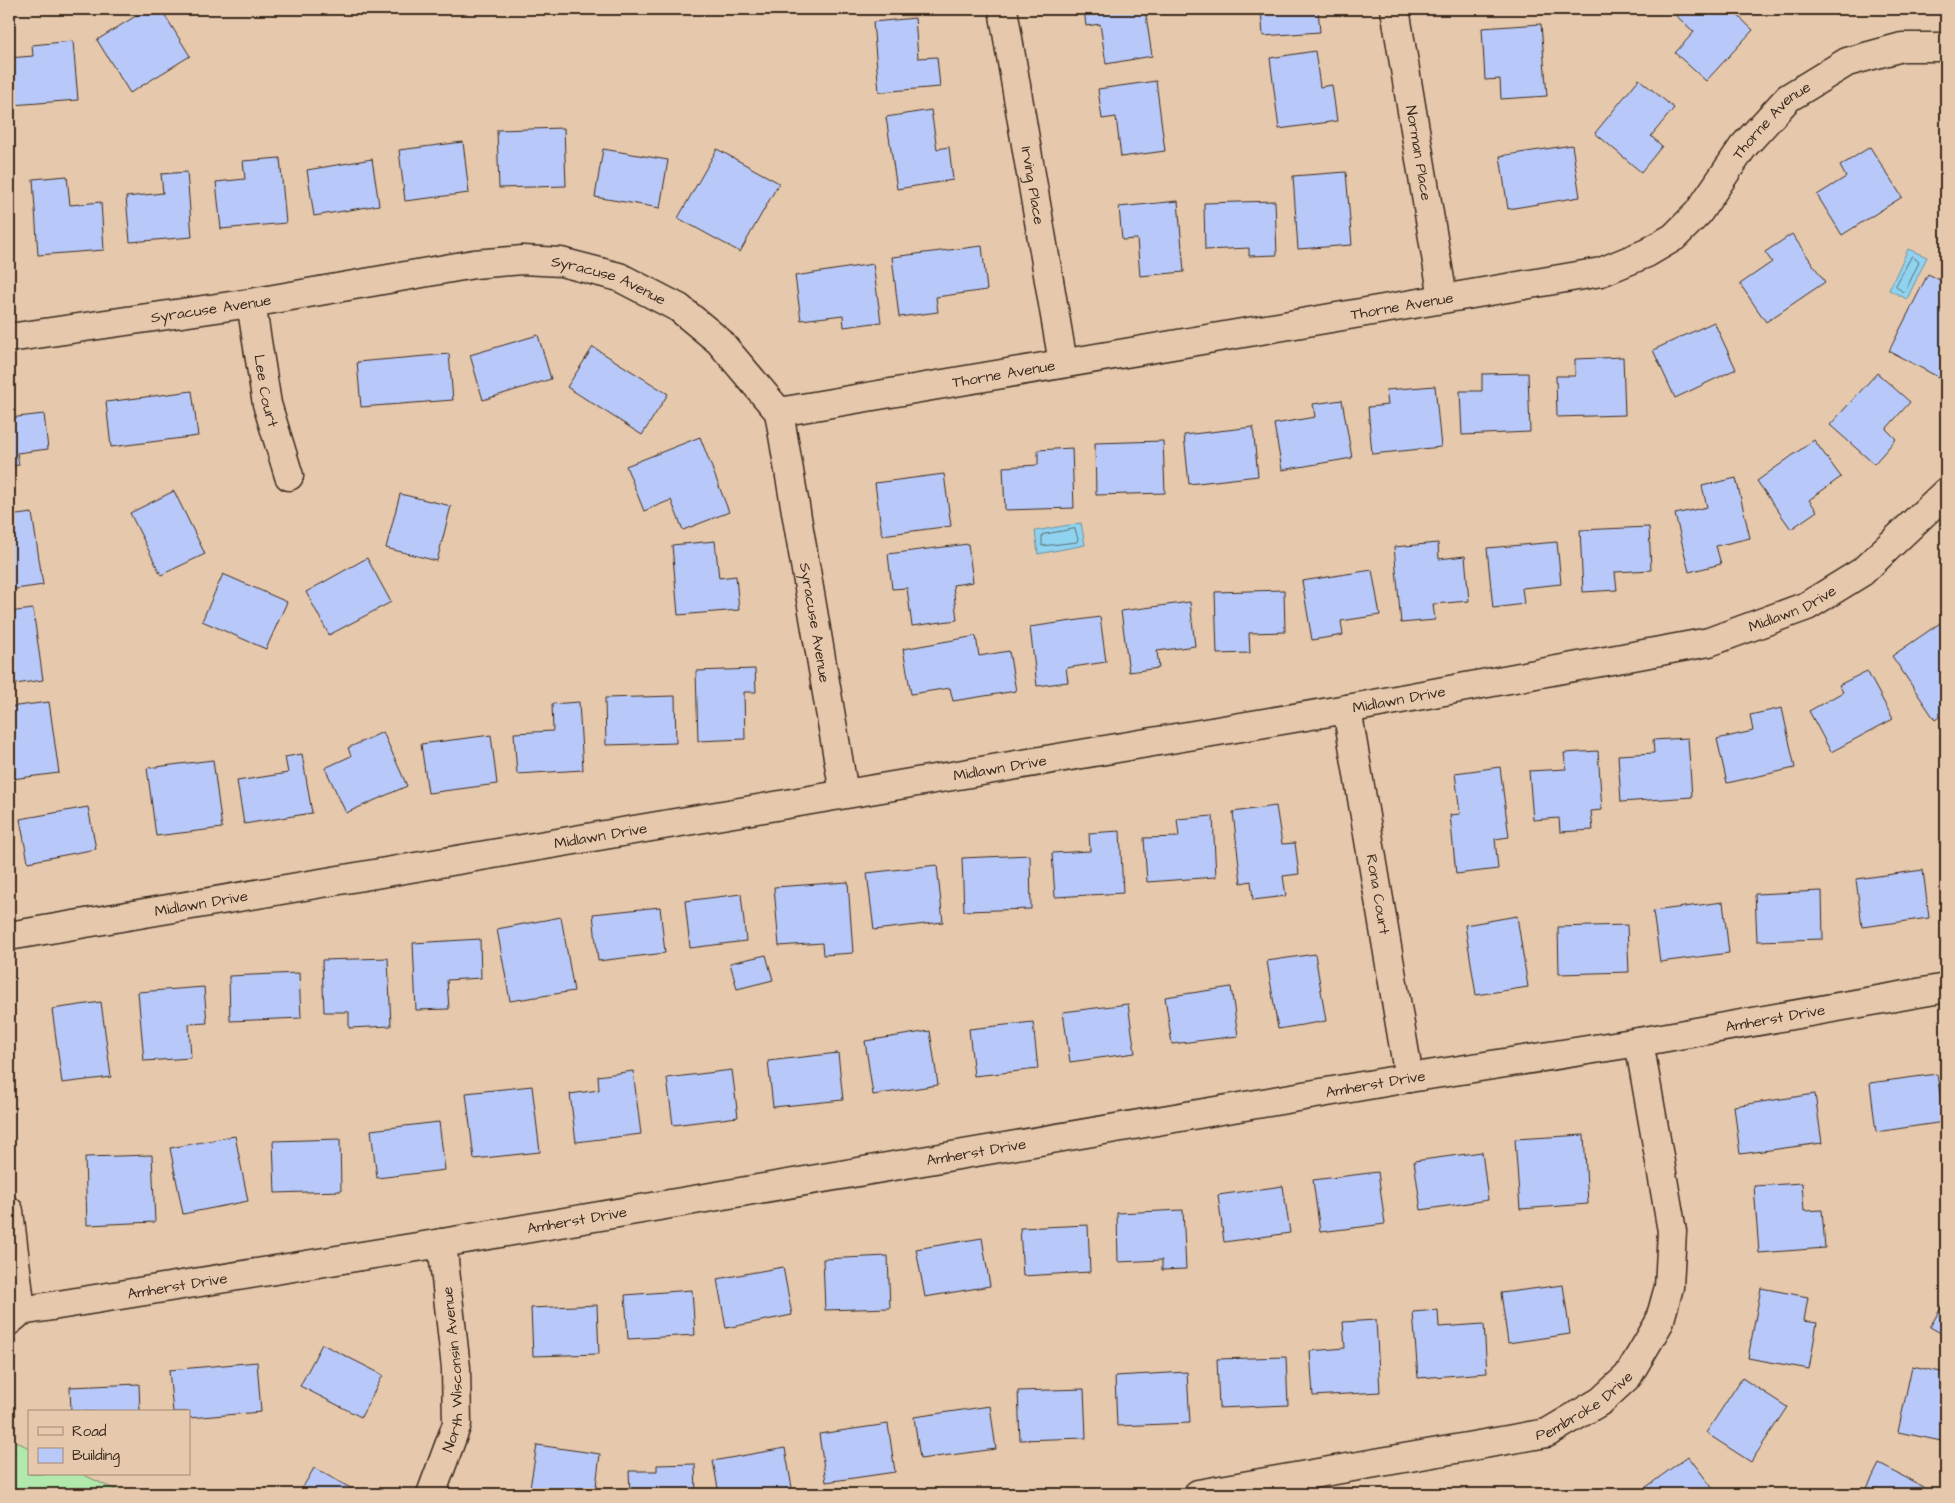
<svg xmlns="http://www.w3.org/2000/svg" width="1955" height="1503" font-family="'Architects Daughter',sans-serif">
  <style>
    .green { fill: #b1e9ad; stroke: #768a66 }
    .water { fill: #8fd3f1; stroke: #6d8f9d }
    .lines { fill: none; stroke-linecap: round; stroke-linejoin: round }
    .shore { stroke: #5d6e72; stroke-width: 1 }
    .building { fill: #b8c9f9; stroke: #3b2a1e }
    .street-casing { stroke: #3b2a1e; stroke-width: 31 }
    .street { stroke: #e6c9ad; stroke-width: 28 }
    .labels { text-anchor: middle; stroke-width: 4; stroke-linejoin: round; paint-order: stroke }
    .street-label { font-size: 15px; fill: #3b2a1e; stroke: #e6c9ad }
  </style>
  <rect width="100%" height="100%" fill="#e6c9ad"/>
  <filter id="ink" filterUnits="userSpaceOnUse"><feTurbulence type="fractalNoise" baseFrequency=".02" numOctaves="2"/><feDisplacementMap in="SourceGraphic" scale="10" xChannelSelector="R" yChannelSelector="G"/><feConvolveMatrix kernelMatrix="1 2 1 2 8 2 1 2 1" color-interpolation-filters="sRGB"/></filter>
  <g filter="url(#ink)">
    <path class="green" d="M 9,1438 L 29,1448 L 29,1474 L 82,1474 L 124,1494 L 9,1494 Z"/>
    <path class="water" d="M 1908,249 L 1927,257 L 1907,299 L 1889,290 Z
      M 1081,523 L 1085,545 L 1038,554 L 1035,531 Z"/>
    <g class="lines">
      <path class="shore" d="M 1912,256 L 1919,262 L 1906,290 L 1903,292 L 1896,286 Z
        M 1075,529 L 1078,539 L 1077,542 L 1042,546 L 1042,535 Z"/>
    </g>
    <path class="building" d="M 147,9 L 161,9 L 190,56 L 130,93 L 97,40 Z
      M 1084,9 L 1145,9 L 1152,56 L 1106,64 L 1100,24 L 1086,26 Z
      M 1261,9 L 1318,9 L 1320,32 L 1263,36 Z
      M 1676,9 L 1731,9 L 1753,30 L 1706,81 L 1675,53 L 1694,32 L 1672,12 Z
      M 1773,9 L 1788,9 L 1776,15 Z
      M 915,18 L 918,58 L 937,57 L 940,87 L 879,92 L 873,22 Z
      M 1541,24 L 1547,96 L 1501,99 L 1500,79 L 1485,80 L 1482,28 Z
      M 73,41 L 78,100 L 12,105 L 9,58 L 33,56 L 32,45 Z
      M 1315,51 L 1320,87 L 1332,85 L 1337,121 L 1279,129 L 1270,58 Z
      M 1639,79 L 1674,108 L 1651,136 L 1662,146 L 1641,172 L 1595,133 Z
      M 1156,81 L 1165,151 L 1121,157 L 1116,117 L 1102,119 L 1098,89 Z
      M 931,110 L 937,149 L 949,147 L 953,180 L 897,189 L 886,117 Z
      M 564,128 L 566,186 L 499,188 L 497,130 Z
      M 463,142 L 469,193 L 405,201 L 399,150 Z
      M 1572,145 L 1580,197 L 1508,209 L 1500,156 Z
      M 1870,147 L 1902,197 L 1842,235 L 1817,195 L 1846,177 L 1840,166 Z
      M 603,149 L 668,160 L 660,208 L 595,197 Z
      M 717,149 L 779,183 L 740,252 L 678,218 Z
      M 280,158 L 286,223 L 221,229 L 216,182 L 245,179 L 243,161 Z
      M 372,159 L 379,205 L 314,216 L 307,170 Z
      M 187,172 L 192,237 L 130,242 L 126,197 L 163,193 L 161,174 Z
      M 1346,172 L 1352,245 L 1298,249 L 1293,176 Z
      M 67,176 L 70,205 L 101,202 L 104,250 L 38,255 L 33,179 Z
      M 1178,201 L 1184,272 L 1140,276 L 1137,239 L 1122,240 L 1119,207 Z
      M 1275,201 L 1277,255 L 1249,256 L 1249,248 L 1205,250 L 1204,203 Z
      M 1792,234 L 1825,282 L 1766,322 L 1740,284 L 1772,262 L 1765,252 Z
      M 982,246 L 987,290 L 936,297 L 938,312 L 899,317 L 892,257 Z
      M 873,264 L 881,322 L 844,327 L 843,315 L 801,320 L 795,276 Z
      M 1928,274 L 1946,283 L 1946,371 L 1942,379 L 1889,351 Z
      M 1714,322 L 1736,369 L 1675,398 L 1653,350 Z
      M 538,335 L 551,379 L 483,400 L 470,355 Z
      M 593,347 L 668,394 L 642,435 L 567,387 Z
      M 449,354 L 453,400 L 361,407 L 357,362 Z
      M 1623,357 L 1625,415 L 1557,417 L 1556,376 L 1575,376 L 1575,359 Z
      M 1528,373 L 1530,432 L 1462,435 L 1460,391 L 1482,391 L 1482,374 Z
      M 1877,373 L 1910,402 L 1886,429 L 1896,439 L 1874,464 L 1830,425 Z
      M 1435,386 L 1441,447 L 1372,454 L 1368,407 L 1388,405 L 1386,390 Z
      M 192,391 L 198,436 L 111,447 L 106,402 Z
      M 1342,400 L 1352,458 L 1282,470 L 1274,424 L 1315,417 L 1313,404 Z
      M 44,414 L 48,449 L 17,453 L 19,465 L 9,466 L 9,418 Z
      M 1253,427 L 1258,476 L 1189,484 L 1184,435 Z
      M 700,437 L 729,512 L 683,530 L 671,500 L 644,511 L 626,466 Z
      M 1814,440 L 1841,477 L 1809,500 L 1817,511 L 1791,529 L 1757,481 Z
      M 1163,441 L 1165,493 L 1096,495 L 1095,443 Z
      M 1072,448 L 1074,508 L 1005,510 L 1003,467 L 1038,465 L 1038,450 Z
      M 944,474 L 951,526 L 882,535 L 875,483 Z
      M 1736,478 L 1750,538 L 1716,546 L 1721,564 L 1689,572 L 1675,514 L 1707,507 L 1702,486 Z
      M 174,491 L 205,554 L 161,575 L 130,513 Z
      M 400,494 L 451,506 L 437,561 L 386,548 Z
      M 32,513 L 43,585 L 9,590 L 9,516 Z
      M 1649,527 L 1651,570 L 1615,572 L 1617,590 L 1583,592 L 1580,530 Z
      M 715,541 L 719,578 L 736,576 L 739,610 L 678,615 L 672,545 Z
      M 1557,542 L 1561,584 L 1522,588 L 1524,604 L 1493,608 L 1487,548 Z
      M 1438,543 L 1439,559 L 1465,556 L 1469,601 L 1433,604 L 1435,620 L 1401,623 L 1394,547 Z
      M 968,544 L 973,582 L 953,585 L 957,620 L 912,626 L 907,588 L 892,589 L 888,554 Z
      M 367,558 L 391,602 L 329,635 L 306,592 Z
      M 1372,570 L 1380,615 L 1341,621 L 1343,635 L 1312,640 L 1302,581 Z
      M 223,574 L 287,602 L 266,649 L 202,621 Z
      M 1284,590 L 1285,632 L 1249,633 L 1250,653 L 1217,654 L 1215,592 Z
      M 1190,602 L 1195,646 L 1157,651 L 1159,668 L 1129,672 L 1121,611 Z
      M 33,609 L 43,680 L 9,685 L 9,612 Z
      M 1100,617 L 1106,662 L 1066,668 L 1068,682 L 1037,686 L 1030,627 Z
      M 1946,619 L 1946,712 L 1935,720 L 1892,656 Z
      M 976,636 L 979,656 L 1009,651 L 1016,691 L 953,701 L 950,688 L 911,694 L 903,649 Z
      M 755,669 L 756,692 L 744,692 L 745,739 L 698,741 L 696,671 Z
      M 1867,671 L 1893,719 L 1831,752 L 1809,711 L 1843,692 L 1839,685 Z
      M 675,696 L 676,743 L 606,745 L 605,698 Z
      M 49,702 L 59,773 L 12,779 L 9,755 L 9,707 Z
      M 579,702 L 583,770 L 517,774 L 514,733 L 553,731 L 552,704 Z
      M 1782,708 L 1795,768 L 1727,783 L 1717,739 L 1753,731 L 1750,715 Z
      M 383,732 L 407,786 L 346,813 L 325,768 L 351,756 L 348,748 Z
      M 491,735 L 497,784 L 428,793 L 421,744 Z
      M 1688,738 L 1692,797 L 1621,802 L 1618,755 L 1654,753 L 1653,740 Z
      M 1598,751 L 1602,810 L 1591,811 L 1593,830 L 1560,832 L 1559,818 L 1533,820 L 1529,771 L 1566,769 L 1564,753 Z
      M 302,754 L 312,813 L 244,824 L 237,781 L 288,773 L 285,757 Z
      M 213,760 L 222,828 L 156,836 L 147,768 Z
      M 1500,767 L 1509,837 L 1495,839 L 1498,869 L 1456,874 L 1450,815 L 1460,814 L 1455,773 Z
      M 1276,806 L 1282,844 L 1295,843 L 1299,874 L 1283,876 L 1286,896 L 1253,900 L 1251,881 L 1241,883 L 1233,812 Z
      M 88,807 L 96,849 L 28,862 L 20,819 Z
      M 1213,816 L 1216,877 L 1147,882 L 1144,838 L 1179,837 L 1177,819 Z
      M 1120,831 L 1123,893 L 1055,897 L 1052,853 L 1090,851 L 1089,833 Z
      M 1030,855 L 1031,909 L 964,911 L 962,858 Z
      M 937,865 L 943,922 L 874,930 L 867,873 Z
      M 1923,870 L 1929,918 L 1862,927 L 1856,879 Z
      M 848,882 L 853,953 L 823,955 L 822,943 L 779,946 L 774,887 Z
      M 1822,891 L 1823,939 L 1757,941 L 1755,894 Z
      M 741,894 L 746,941 L 690,948 L 685,901 Z
      M 1723,902 L 1729,953 L 1660,962 L 1653,911 Z
      M 660,907 L 665,953 L 598,961 L 593,914 Z
      M 1517,916 L 1528,987 L 1476,995 L 1465,925 Z
      M 561,917 L 574,991 L 510,1001 L 497,929 Z
      M 1627,925 L 1629,972 L 1559,974 L 1558,927 Z
      M 480,939 L 481,978 L 447,980 L 449,1009 L 416,1010 L 413,943 Z
      M 1315,954 L 1326,1021 L 1278,1029 L 1267,961 Z
      M 766,955 L 773,980 L 737,989 L 730,963 Z
      M 388,958 L 391,1026 L 349,1028 L 349,1012 L 324,1012 L 322,960 Z
      M 299,973 L 301,1018 L 230,1021 L 229,976 Z
      M 204,987 L 207,1023 L 189,1024 L 191,1058 L 144,1061 L 138,992 Z
      M 1231,987 L 1238,1036 L 1172,1044 L 1165,997 Z
      M 101,1002 L 111,1077 L 62,1083 L 52,1009 Z
      M 1128,1004 L 1135,1053 L 1070,1062 L 1063,1012 Z
      M 1033,1022 L 1038,1069 L 974,1076 L 969,1029 Z
      M 930,1031 L 938,1085 L 873,1095 L 865,1041 Z
      M 838,1053 L 843,1100 L 773,1107 L 768,1061 Z
      M 732,1070 L 738,1117 L 673,1125 L 667,1078 Z
      M 633,1071 L 641,1134 L 576,1142 L 570,1094 L 599,1090 L 598,1076 Z
      M 1937,1074 L 1944,1122 L 1876,1132 L 1870,1083 Z
      M 532,1086 L 540,1152 L 474,1159 L 466,1093 Z
      M 1815,1094 L 1822,1143 L 1740,1154 L 1734,1106 Z
      M 439,1122 L 445,1170 L 377,1178 L 371,1130 Z
      M 1584,1135 L 1588,1204 L 1520,1209 L 1515,1139 Z
      M 235,1136 L 248,1201 L 183,1214 L 170,1148 Z
      M 340,1139 L 341,1191 L 275,1193 L 273,1141 Z
      M 1482,1152 L 1488,1200 L 1421,1210 L 1414,1161 Z
      M 152,1155 L 155,1222 L 87,1225 L 85,1157 Z
      M 1378,1172 L 1385,1224 L 1320,1232 L 1313,1180 Z
      M 1802,1183 L 1804,1211 L 1822,1210 L 1825,1248 L 1759,1253 L 1754,1186 Z
      M 1283,1186 L 1290,1233 L 1224,1242 L 1218,1195 Z
      M 1183,1210 L 1186,1269 L 1162,1270 L 1162,1260 L 1118,1262 L 1117,1213 Z
      M 1088,1225 L 1090,1272 L 1023,1276 L 1020,1228 Z
      M 982,1238 L 990,1286 L 925,1297 L 916,1249 Z
      M 888,1256 L 890,1308 L 825,1310 L 823,1259 Z
      M 783,1267 L 792,1315 L 726,1328 L 717,1279 Z
      M 1563,1285 L 1570,1334 L 1508,1343 L 1501,1293 Z
      M 1761,1288 L 1808,1297 L 1804,1321 L 1817,1323 L 1809,1369 L 1748,1358 Z
      M 692,1290 L 695,1335 L 628,1339 L 625,1295 Z
      M 1946,1299 L 1946,1336 L 1930,1327 Z
      M 597,1305 L 599,1354 L 533,1356 L 531,1308 Z
      M 1438,1310 L 1439,1327 L 1484,1324 L 1487,1373 L 1418,1378 L 1413,1312 Z
      M 1376,1320 L 1380,1392 L 1313,1396 L 1310,1351 L 1345,1348 L 1343,1322 Z
      M 322,1344 L 383,1375 L 361,1417 L 300,1386 Z
      M 1286,1357 L 1288,1405 L 1219,1408 L 1217,1359 Z
      M 257,1362 L 261,1412 L 189,1418 L 189,1412 L 173,1412 L 169,1370 Z
      M 1912,1366 L 1946,1373 L 1946,1442 L 1898,1432 Z
      M 1187,1372 L 1190,1423 L 1117,1426 L 1115,1376 Z
      M 1742,1378 L 1787,1407 L 1751,1462 L 1706,1433 Z
      M 139,1384 L 140,1412 L 71,1412 L 70,1387 Z
      M 1084,1389 L 1086,1438 L 1020,1440 L 1018,1391 Z
      M 990,1406 L 996,1449 L 920,1459 L 914,1417 Z
      M 888,1424 L 895,1472 L 826,1482 L 819,1434 Z
      M 537,1445 L 600,1454 L 595,1494 L 529,1494 Z
      M 785,1448 L 792,1488 L 758,1494 L 719,1494 L 713,1461 Z
      M 1688,1456 L 1717,1494 L 1637,1494 Z
      M 695,1464 L 696,1494 L 630,1494 L 629,1471 L 657,1471 L 657,1465 Z
      M 1879,1464 L 1924,1487 L 1921,1494 L 1864,1494 Z
      M 314,1468 L 356,1491 L 354,1494 L 299,1494 Z"/>
    <g class="lines">
      <defs>
        <g id="street">
          <path id="s1" d="M 1003,9 L 1063,363"/>
          <path id="s2" d="M 1395,9 L 1443,298"/>
          <path id="s3" d="M 251,303 L 267,404 L 289,476"/>
          <path id="s4" d="M 9,338 L 251,303 L 474,264 L 523,260 L 561,262 L 619,277 L 679,308 L 719,341 L 779,412 L 844,793"/>
          <path id="s5" d="M 779,412 L 1601,272 L 1647,253 L 1674,237 L 1698,213 L 1743,147 L 1788,98 L 1847,62 L 1902,47 L 1946,47"/>
          <path id="s6" d="M 1347,709 L 1409,1078"/>
          <path id="s7" d="M 9,936 L 1347,709 L 1709,642 L 1807,606 L 1862,572 L 1946,492"/>
          <path d="M 9,1211 L 21,1311"/>
          <path id="s8" d="M 9,1321 L 21,1311 L 442,1243 L 1409,1078 L 1639,1042 L 1946,988"/>
          <path id="s9" d="M 431,1494 L 457,1424 L 456,1368 L 442,1243"/>
          <path id="s10" d="M 1198,1494 L 1547,1433 L 1601,1401 L 1628,1376 L 1659,1323 L 1669,1287 L 1672,1231 L 1639,1042"/>
        </g>
      </defs>
      <use href="#street" class="street-casing"/>
      <use href="#street" class="street"/>
    </g>
  </g>
  <g class="labels">
    <g class="street-label">
      <text dy="5" stroke="none"><textPath href="#s5" startOffset="1068">Thorne Avenue</textPath></text>
      <text dy="5" stroke="none"><textPath href="#s2" startOffset="146">Norman Place</textPath></text>
      <text dy="5" stroke="none"><textPath href="#s1" startOffset="179">Irving Place</textPath></text>
      <text dy="5" stroke="none"><textPath href="#s4" startOffset="609">Syracuse Avenue</textPath></text>
      <text dy="5" stroke="none"><textPath href="#s5" startOffset="632">Thorne Avenue</textPath></text>
      <text dy="5" stroke="none"><textPath href="#s4" startOffset="204">Syracuse Avenue</textPath></text>
      <text dy="5" stroke="none"><textPath href="#s5" startOffset="228">Thorne Avenue</textPath></text>
      <text dy="5" stroke="none"><textPath href="#s3" startOffset="89">Lee Court</textPath></text>
      <text dy="5" stroke="none"><textPath href="#s7" startOffset="1815">Midlawn Drive</textPath></text>
      <text dy="5" stroke="none"><textPath href="#s4" startOffset="1044">Syracuse Avenue</textPath></text>
      <text dy="5" stroke="none"><textPath href="#s7" startOffset="1410">Midlawn Drive</textPath></text>
      <text dy="5" stroke="none"><textPath href="#s7" startOffset="1005">Midlawn Drive</textPath></text>
      <text dy="5" stroke="none"><textPath href="#s7" startOffset="600">Midlawn Drive</textPath></text>
      <text dy="5" stroke="none"><textPath href="#s6" startOffset="188">Rona Court</textPath></text>
      <text dy="5" stroke="none"><textPath href="#s7" startOffset="195">Midlawn Drive</textPath></text>
      <text dy="5" stroke="none"><textPath href="#s8" startOffset="1794">Amherst Drive</textPath></text>
      <text dy="5" stroke="none"><textPath href="#s8" startOffset="1389">Amherst Drive</textPath></text>
      <text dy="5" stroke="none"><textPath href="#s8" startOffset="984">Amherst Drive</textPath></text>
      <text dy="5" stroke="none"><textPath href="#s8" startOffset="579">Amherst Drive</textPath></text>
      <text dy="5" stroke="none"><textPath href="#s8" startOffset="174">Amherst Drive</textPath></text>
      <text dy="5" stroke="none"><textPath href="#s9" startOffset="129">North Wisconsin Avenue</textPath></text>
      <text dy="5" stroke="none"><textPath href="#s10" startOffset="400">Pembroke Drive</textPath></text>
    </g>
  </g>
  <rect width="1955" height="1503" fill="none" stroke="#e6c9ad" stroke-width="30"/>
  <rect x="15" y="15" width="1925" height="1473" fill="none" stroke="#3b2a1e" stroke-width="2" filter="url(#ink)"/>
  <rect x="28" y="1410" width="162" height="65" fill="#e6c9ad" stroke="#a28974"/>
  <rect x="38" y="1427" width="25" height="8" fill="#e6c9ad" stroke="#a28974"/>
  <text x="72" y="1436" font-size="15" fill="#3b2a1e">Road</text>
  <rect x="38" y="1448" width="25" height="15" fill="#b8c9f9" stroke="#a28974"/>
  <text x="72" y="1460" font-size="15" fill="#3b2a1e">Building</text>
</svg>
